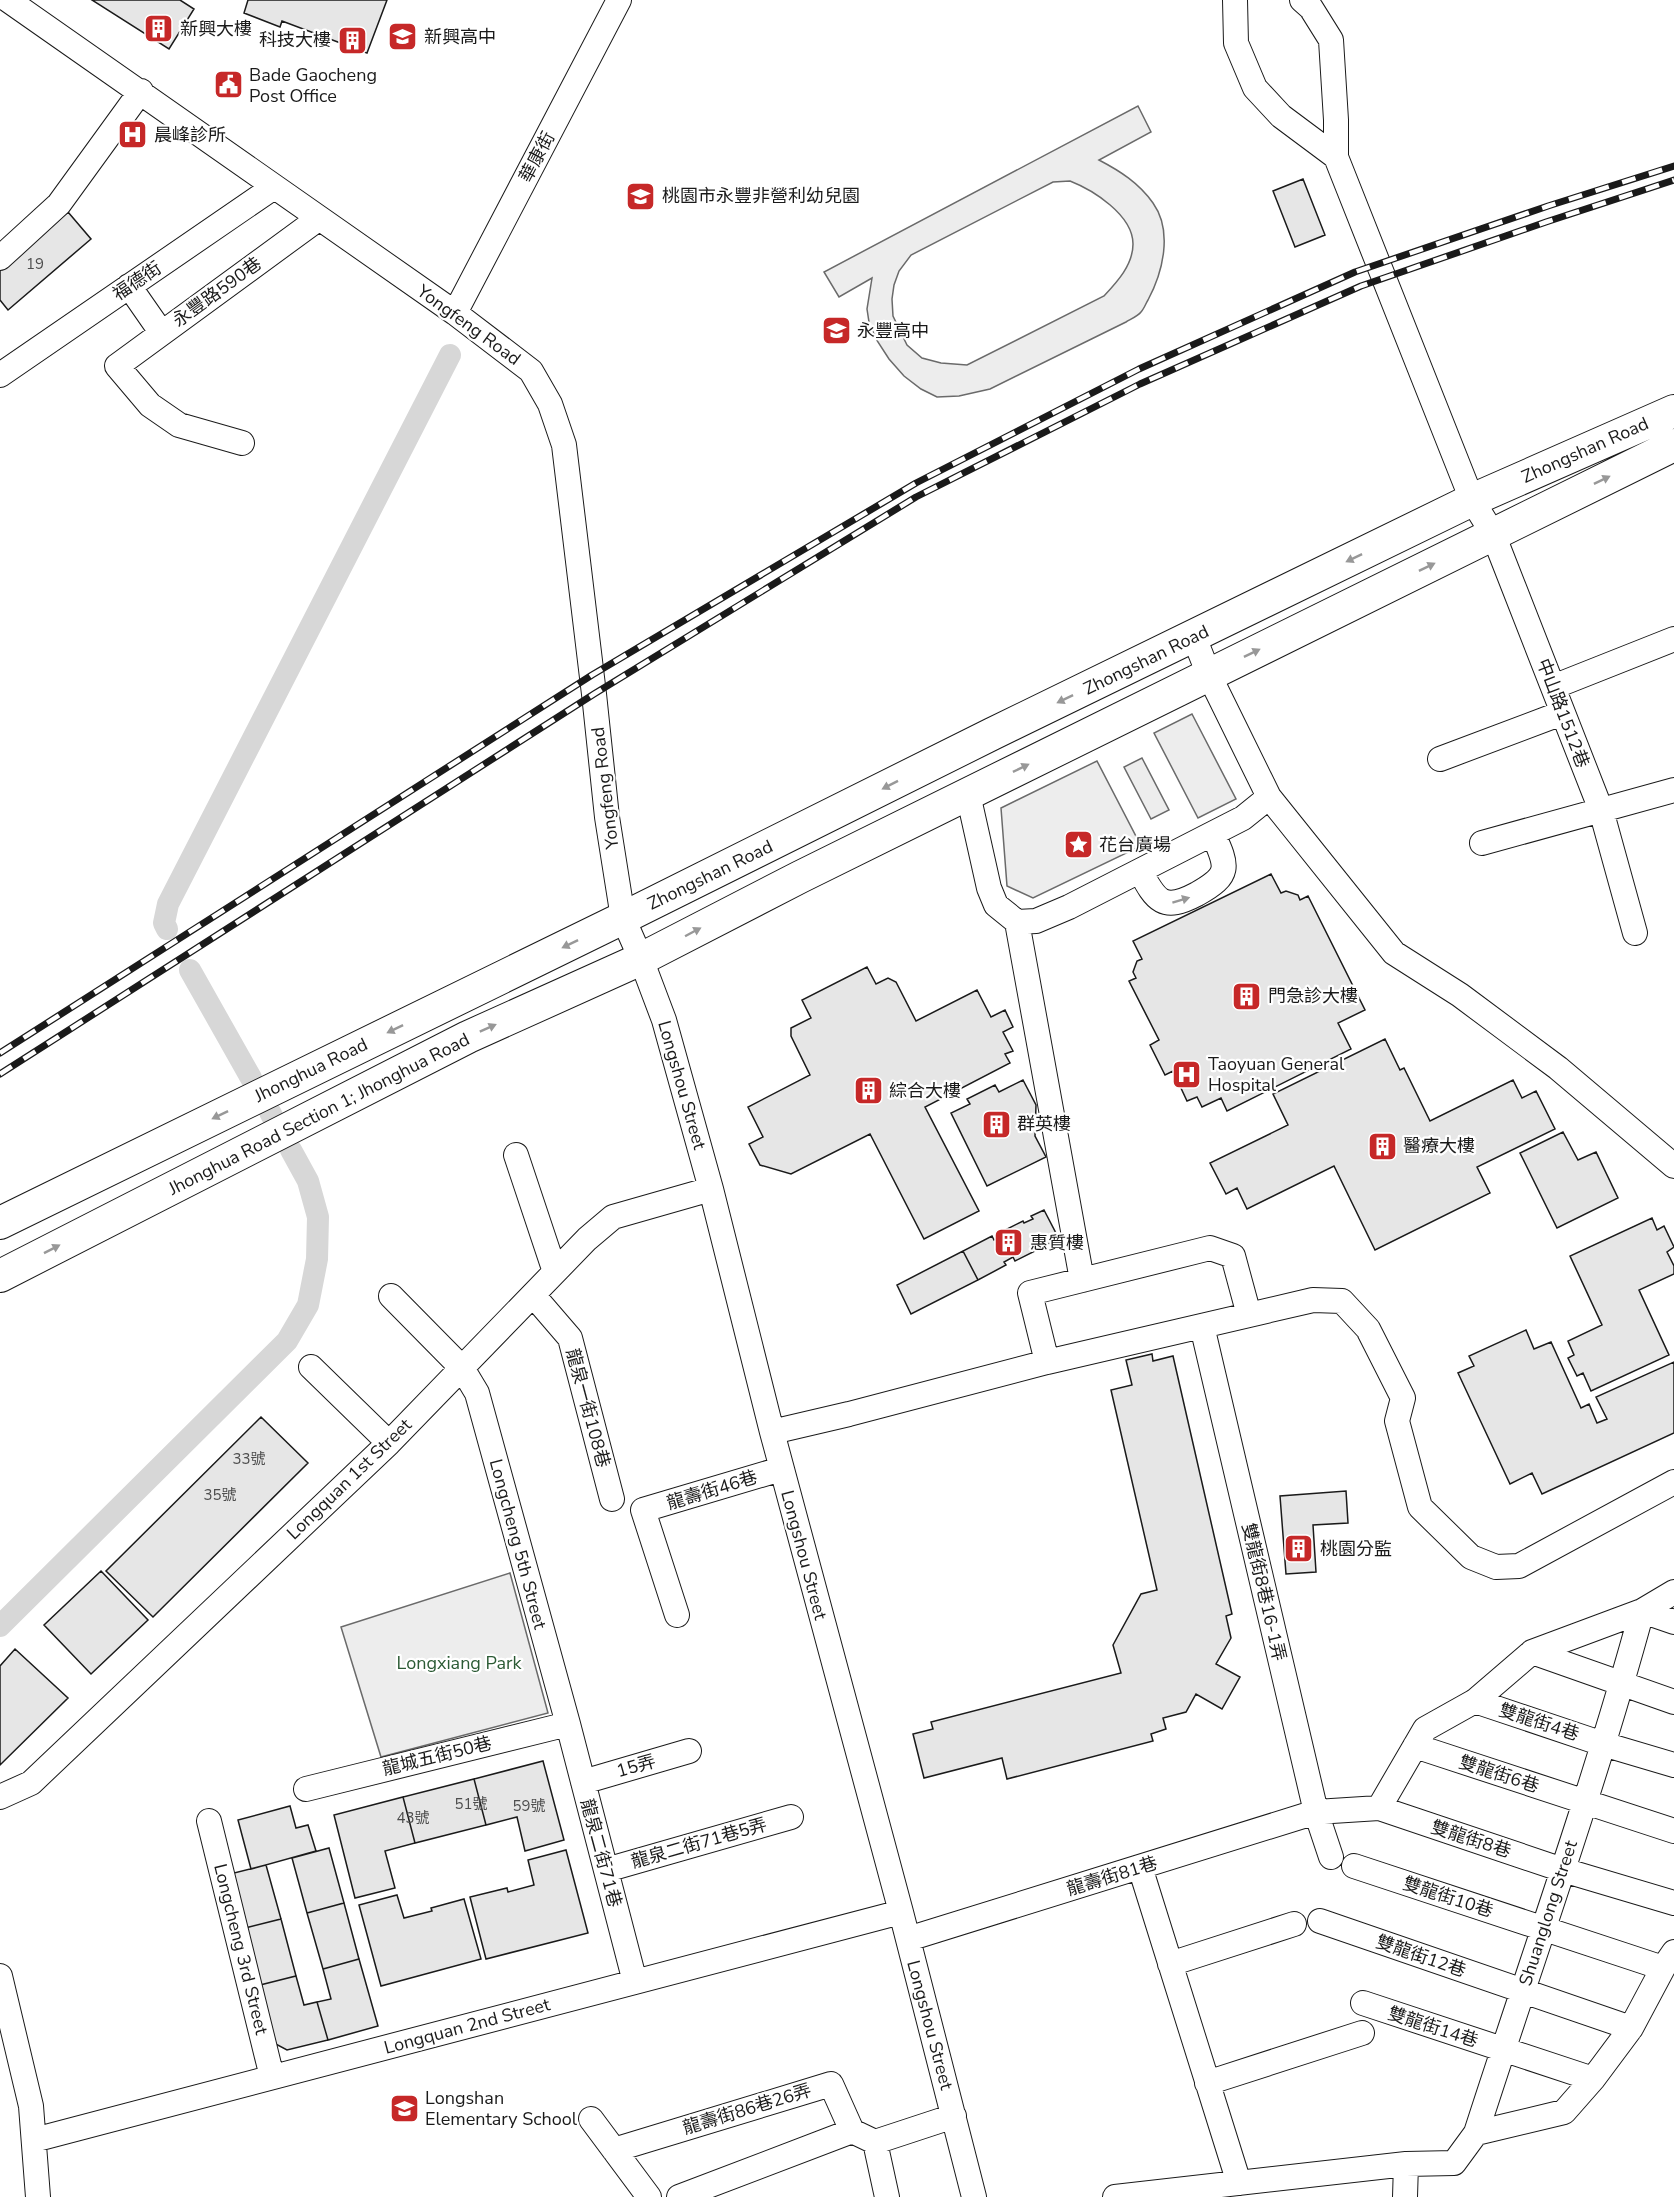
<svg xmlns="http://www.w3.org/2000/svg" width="1674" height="2197" font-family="'Nunito Sans','Noto Sans TC',sans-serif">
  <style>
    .green { fill: #ededed; stroke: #6a6a6a; stroke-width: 1.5; fill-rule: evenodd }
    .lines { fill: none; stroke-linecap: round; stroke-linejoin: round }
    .canal { stroke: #d7d7d7; stroke-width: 22 }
    .building { fill: #e6e6e6; stroke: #1a1a1a; stroke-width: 1.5 }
    .minor-casing { stroke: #1a1a1a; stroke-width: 26 }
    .major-casing { stroke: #1a1a1a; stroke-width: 34 }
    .minor { stroke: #fff; stroke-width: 24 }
    .major { stroke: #fff; stroke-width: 32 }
    .rail-casing { stroke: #1a1a1a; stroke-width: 7 }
    .rail { stroke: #fff; stroke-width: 4.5; stroke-dasharray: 14; stroke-linecap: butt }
    .oneway { fill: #989898 }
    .labels { text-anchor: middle; stroke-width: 4.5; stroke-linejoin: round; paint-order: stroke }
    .number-label { font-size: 15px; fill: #4d4d4d }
    .poi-label { font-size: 18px; fill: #1a1a1a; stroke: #fff; text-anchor: start }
    .street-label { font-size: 18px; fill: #1a1a1a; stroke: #fff }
    .park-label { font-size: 18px; fill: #2b5a34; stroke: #fff }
  </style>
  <rect width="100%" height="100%" fill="#fff"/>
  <path class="green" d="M 1138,106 L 1151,132 L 1099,160 C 1120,171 1139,183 1153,203 C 1173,231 1163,272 1148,300 C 1146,303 1144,309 1141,312 C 1138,316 1131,319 1126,322 L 990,389 L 959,396 L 937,397 L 921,389 L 904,376 L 889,359 L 876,339 L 869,322 L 867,309 L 872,278 L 839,297 L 824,272 ZM 1070,181 C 1093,190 1133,215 1133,244 C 1133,265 1117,282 1104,296 L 967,365 L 941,363 L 922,358 L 907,345 L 893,316 L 892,299 L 894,285 L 899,271 L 911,255 L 1053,182 Z
    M 1192,714 L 1236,799 L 1198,818 L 1154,733 Z
    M 1142,758 L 1169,810 L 1151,819 L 1124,767 Z
    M 1097,761 L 1141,846 L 1033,898 L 1007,886 L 1001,808 Z
    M 510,1573 L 548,1713 L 381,1757 L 341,1627 Z"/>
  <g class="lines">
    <path class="canal" d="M 167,929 L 164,923 L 168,904 L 450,355
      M 190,970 L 251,1078
      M 270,1112 L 272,1116
      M 0,1626 L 287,1341 L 308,1305 L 317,1259 L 318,1217 L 308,1181 L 291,1150"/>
  </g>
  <path class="building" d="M 92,0 L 180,0 L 194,9 L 169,49 Z
    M 248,0 L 387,0 L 367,53 L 282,21 L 280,27 L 244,13 Z
    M 1303,179 L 1325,235 L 1295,247 L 1273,191 Z
    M 68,212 L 91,239 L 8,310 L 0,300 L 0,270 Z
    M 1271,874 L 1281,893 L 1286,891 L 1298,895 L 1300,900 L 1308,896 L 1365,1010 L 1338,1023 L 1351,1049 L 1227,1111 L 1221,1098 L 1202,1107 L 1197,1097 L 1187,1101 L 1173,1071 L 1165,1075 L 1150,1045 L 1159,1040 L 1129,981 L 1136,978 L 1133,972 L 1137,961 L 1142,959 L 1133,941 Z
    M 867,967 L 876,984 L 888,978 L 896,982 L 916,1021 L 977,990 L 991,1017 L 1005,1010 L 1013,1027 L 1003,1032 L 1013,1051 L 1005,1054 L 1010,1063 L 925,1107 L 979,1211 L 924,1239 L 870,1134 L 791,1174 L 760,1165 L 749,1144 L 763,1137 L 748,1107 L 810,1075 L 791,1036 L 791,1028 L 811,1018 L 802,1000 Z
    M 1385,1039 L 1400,1070 L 1404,1068 L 1430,1121 L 1513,1080 L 1522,1098 L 1536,1091 L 1555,1129 L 1477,1167 L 1490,1193 L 1375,1250 L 1334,1166 L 1247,1209 L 1237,1188 L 1226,1194 L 1210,1163 L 1288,1125 L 1273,1094 Z
    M 1023,1080 L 1036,1105 L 1035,1136 L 1046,1157 L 987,1186 L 951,1113 L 970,1104 L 967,1099 L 995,1085 L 999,1092 Z
    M 1563,1132 L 1578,1160 L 1596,1152 L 1618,1198 L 1557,1228 L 1520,1153 Z
    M 1044,1210 L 1059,1239 L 1046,1245 L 1044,1241 L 1034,1246 L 1037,1250 L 1015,1261 L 1013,1257 L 1004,1262 L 1006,1265 L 978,1280 L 963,1251 L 992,1236 L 994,1240 L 1001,1236 L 999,1233 L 1023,1221 L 1024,1223 L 1033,1219 L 1031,1216 Z
    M 1652,1218 L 1657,1230 L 1664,1226 L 1674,1247 L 1667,1252 L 1674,1266 L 1674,1274 L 1639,1290 L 1669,1355 L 1591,1391 L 1583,1373 L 1577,1376 L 1568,1358 L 1574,1355 L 1568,1341 L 1602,1325 L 1570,1256 Z
    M 963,1251 L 978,1280 L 911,1314 L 897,1285 Z
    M 1526,1330 L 1534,1349 L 1551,1342 L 1581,1408 L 1589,1404 L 1597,1423 L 1607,1419 L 1596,1397 L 1674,1362 L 1674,1433 L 1542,1494 L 1532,1473 L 1510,1484 L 1458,1373 L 1474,1366 L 1469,1356 Z
    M 1152,1354 L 1153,1361 L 1173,1356 L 1232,1614 L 1226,1616 L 1231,1638 L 1216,1664 L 1240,1677 L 1222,1709 L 1196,1694 L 1186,1712 L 1163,1718 L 1166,1729 L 1151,1734 L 1153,1741 L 1007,1779 L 1002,1758 L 924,1778 L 913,1734 L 933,1729 L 931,1722 L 1121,1673 L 1113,1645 L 1141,1594 L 1157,1590 L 1111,1390 L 1132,1385 L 1126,1360 Z
    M 261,1417 L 308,1463 L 153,1617 L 106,1571 Z
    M 1346,1491 L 1348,1523 L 1313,1525 L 1316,1572 L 1286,1574 L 1280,1496 Z
    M 101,1571 L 148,1620 L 91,1674 L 44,1625 Z
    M 15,1649 L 68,1698 L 0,1765 L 0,1666 Z
    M 543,1761 L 564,1840 L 525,1851 L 517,1817 L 486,1825 L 474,1779 Z
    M 474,1779 L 486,1825 L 415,1843 L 403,1797 Z
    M 403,1797 L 415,1843 L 385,1851 L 395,1888 L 355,1898 L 334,1815 Z
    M 290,1806 L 296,1828 L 308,1825 L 316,1851 L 251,1869 L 238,1820 Z
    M 329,1848 L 344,1903 L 307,1913 L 292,1858 Z
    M 566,1850 L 588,1933 L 486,1959 L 470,1897 L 507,1888 L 508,1892 L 534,1885 L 528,1860 Z
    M 266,1865 L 281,1919 L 241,1929 L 226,1875 Z
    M 397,1895 L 404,1918 L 432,1911 L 431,1908 L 464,1899 L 481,1959 L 381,1986 L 359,1905 Z
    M 344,1903 L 359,1959 L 323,1969 L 307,1913 Z
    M 281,1919 L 296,1976 L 256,1986 L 241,1929 Z
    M 359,1959 L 378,2026 L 328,2040 L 317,2002 L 331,1999 L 323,1969 Z
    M 296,1976 L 304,2005 L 317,2002 L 328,2040 L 287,2050 L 270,2041 L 256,1986 Z"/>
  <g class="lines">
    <defs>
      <path id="minor" d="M 8,0 L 455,313 L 531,371 L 550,404 L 564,445 L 594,694 L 607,817 L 623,918 L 641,959 L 664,1020 L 711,1189 L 772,1432 L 901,1912 L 974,2197
        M 1235,0 L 1236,43 L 1255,88 L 1281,116 L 1336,157
        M 1302,0 L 1311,8 L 1331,40 L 1336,120 L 1336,157 L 1472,500 L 1493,534 L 1601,810 L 1635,933
        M 0,258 L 59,204 L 141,91
        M 129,286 L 161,332
        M 455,313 L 619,0
        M 0,375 L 274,187
        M 242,443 L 179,425 L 150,405 L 117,366 L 318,219
        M 1194,637 L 1209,675 L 1269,797 L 1394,953 L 1460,995 L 1558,1068 L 1674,1166
        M 1553,687 L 1674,639
        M 1440,759 L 1562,713
        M 968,794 L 989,888 L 996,905 L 1017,922 L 1036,921 L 1069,907 L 1243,818 L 1269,797
        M 1482,843 L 1674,790
        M 1140,871 C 1156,901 1163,912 1197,894 C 1231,875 1228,867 1213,834
        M 1017,922 L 1082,1280
        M 516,1155 L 555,1272
        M 533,1295 L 570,1338 L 612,1499
        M 391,1296 L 462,1368 L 477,1393 L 568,1724 L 635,1982
        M 1202,1326 L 1316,1812 L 1331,1857
        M 1047,1362 L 1030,1293 L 1210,1248 L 1233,1256 L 1249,1315
        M 311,1367 L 389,1443
        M 772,1432 L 849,1414 L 1047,1362 L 1313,1300 L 1342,1301 L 1368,1329 L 1403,1398 L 1397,1421 L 1420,1507 L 1471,1557 L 1496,1567 L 1519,1566 L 1674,1482
        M 677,1615 L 643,1510 L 781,1469
        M 1532,1652 L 1674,1702
        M 1475,1701 L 1603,1744 L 1674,1765
        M 1415,1746 L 1674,1831
        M 583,1782 L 689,1751
        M 306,1789 L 568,1724
        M 0,1797 L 31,1783 L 389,1443 L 587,1239 L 613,1217 L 711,1189
        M 1379,1808 L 1563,1870 L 1674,1903
        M 209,1821 L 272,2077
        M 1354,1866 L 1663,1968
        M 1140,1867 L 1239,2183
        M 606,1870 L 791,1817
        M 1320,1921 L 1631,2028
        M 908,1939 L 1316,1812 L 1379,1808 L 1425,1729 L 1475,1701 L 1532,1652 L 1642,1611 L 1674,1592
        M 1170,1964 L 1294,1924
        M 0,1976 L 31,2106 L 38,2197
        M 1363,2003 L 1593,2079
        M 1207,2083 L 1362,2033
        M 591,2119 L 649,2197
        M 1476,2133 L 1564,2112 L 1593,2079 L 1631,2028 L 1663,1968 L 1674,1952
        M 34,2140 L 901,1912
        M 875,2142 L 887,2197
        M 614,2150 L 831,2084 L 852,2131
        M 679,2197 L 852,2131 L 875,2142 L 954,2116
        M 1115,2197 L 1406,2164 L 1454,2163 L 1476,2133 C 1532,1959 1594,1787 1642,1611 L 1674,1622
        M 1405,2197 L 1406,2164"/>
      <path id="major" d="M 0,1223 L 623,918 L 992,734 L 1472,500 L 1674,411
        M 0,1276 L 468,1037 L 641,959 L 800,877 L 1674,445"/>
    </defs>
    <use href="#minor" class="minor-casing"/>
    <use href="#major" class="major-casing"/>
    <use href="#minor" class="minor"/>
    <use href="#major" class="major"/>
    <defs>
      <path id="rail" d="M 0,1053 L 592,675 L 916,483 L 1139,369 L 1355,272 L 1548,206 L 1674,166
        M 0,1074 L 594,694 L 916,497 L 1140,384 L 1361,286 L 1546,222 L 1674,180"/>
    </defs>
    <use href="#rail" class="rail-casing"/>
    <use href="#rail" class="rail"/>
  </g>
  <defs><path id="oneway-solid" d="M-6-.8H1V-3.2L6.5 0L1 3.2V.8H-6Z" transform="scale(1.5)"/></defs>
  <g class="oneway">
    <use href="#oneway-solid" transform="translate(1602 480) rotate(-26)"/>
    <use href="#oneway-solid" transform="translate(1354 558) rotate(154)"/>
    <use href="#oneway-solid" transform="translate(1427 567) rotate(-26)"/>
    <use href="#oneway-solid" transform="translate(1252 653) rotate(-26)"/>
    <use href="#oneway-solid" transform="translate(1065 699) rotate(154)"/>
    <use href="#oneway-solid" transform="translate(1021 768) rotate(-26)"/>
    <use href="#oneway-solid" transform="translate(890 785) rotate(153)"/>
    <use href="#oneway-solid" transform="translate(1181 900) rotate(-17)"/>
    <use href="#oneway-solid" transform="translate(693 932) rotate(-28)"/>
    <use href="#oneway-solid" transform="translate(570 944) rotate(154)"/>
    <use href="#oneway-solid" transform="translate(488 1028) rotate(-24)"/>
    <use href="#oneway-solid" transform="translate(395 1029) rotate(154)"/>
    <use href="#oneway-solid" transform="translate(220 1115) rotate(154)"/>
    <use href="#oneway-solid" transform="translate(52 1249) rotate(-27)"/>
  </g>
  <defs>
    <symbol id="building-square" viewBox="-11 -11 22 22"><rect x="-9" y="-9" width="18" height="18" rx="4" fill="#c62828" stroke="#fff"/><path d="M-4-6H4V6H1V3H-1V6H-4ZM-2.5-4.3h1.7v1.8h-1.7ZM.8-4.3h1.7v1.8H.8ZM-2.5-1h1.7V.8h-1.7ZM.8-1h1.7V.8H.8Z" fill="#fff"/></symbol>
    <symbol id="school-square" viewBox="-11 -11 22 22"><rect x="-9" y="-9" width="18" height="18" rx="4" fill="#c62828" stroke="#fff"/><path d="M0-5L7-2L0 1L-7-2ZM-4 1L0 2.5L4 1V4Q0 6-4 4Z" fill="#fff"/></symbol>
    <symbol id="civic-square" viewBox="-11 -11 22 22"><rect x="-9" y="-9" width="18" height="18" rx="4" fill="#c62828" stroke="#fff"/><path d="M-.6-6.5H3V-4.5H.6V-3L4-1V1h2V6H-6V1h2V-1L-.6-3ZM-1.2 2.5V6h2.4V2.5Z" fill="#fff"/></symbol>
    <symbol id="hospital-square" viewBox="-11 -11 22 22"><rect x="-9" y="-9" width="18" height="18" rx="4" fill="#c62828" stroke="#fff"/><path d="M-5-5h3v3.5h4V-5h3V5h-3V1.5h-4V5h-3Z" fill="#fff"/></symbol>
    <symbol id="sight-square" viewBox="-11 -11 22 22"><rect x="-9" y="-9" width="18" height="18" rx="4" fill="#c62828" stroke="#fff"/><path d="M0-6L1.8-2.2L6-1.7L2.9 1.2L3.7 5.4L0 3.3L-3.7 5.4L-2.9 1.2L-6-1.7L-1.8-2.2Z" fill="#fff"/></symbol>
  </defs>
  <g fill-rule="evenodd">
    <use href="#building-square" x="142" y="12" width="33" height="33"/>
    <use href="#school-square" x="386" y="20" width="33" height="33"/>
    <use href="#building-square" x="336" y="24" width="33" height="33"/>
    <use href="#civic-square" x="212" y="68" width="33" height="33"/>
    <use href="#hospital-square" x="116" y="118" width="33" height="33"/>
    <use href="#school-square" x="624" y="180" width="33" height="33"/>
    <use href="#school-square" x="820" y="314" width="33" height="33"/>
    <use href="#sight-square" x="1062" y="828" width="33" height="33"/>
    <use href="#building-square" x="1230" y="980" width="33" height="33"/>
    <use href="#hospital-square" x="1170" y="1058" width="33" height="33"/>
    <use href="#building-square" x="852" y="1074" width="33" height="33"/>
    <use href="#building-square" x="980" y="1108" width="33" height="33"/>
    <use href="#building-square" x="1366" y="1130" width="33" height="33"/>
    <use href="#building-square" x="992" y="1226" width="33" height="33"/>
    <use href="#building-square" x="1282" y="1532" width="33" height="33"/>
    <use href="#school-square" x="388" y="2092" width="33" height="33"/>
  </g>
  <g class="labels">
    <g class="number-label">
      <text x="35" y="269">19</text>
      <text x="249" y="1464">33號</text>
      <text x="220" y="1500">35號</text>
      <text x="471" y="1809">51號</text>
      <text x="529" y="1811">59號</text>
      <text x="413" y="1823">43號</text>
    </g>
    <g class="poi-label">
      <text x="180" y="35">新興大樓</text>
      <text x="424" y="43">新興高中</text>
      <text x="331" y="46" text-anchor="end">科技大樓</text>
      <text x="249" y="81">Bade Gaocheng<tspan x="249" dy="21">Post Office</tspan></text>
      <text x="154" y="141">晨峰診所</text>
      <text x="662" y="202">桃園市永豐非營利幼兒園</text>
      <text x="857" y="337">永豐高中</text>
      <text x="1099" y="851">花台廣場</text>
      <text x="1268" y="1002">門急診大樓</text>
      <text x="1208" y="1070">Taoyuan General<tspan x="1208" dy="21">Hospital</tspan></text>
      <text x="889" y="1097">綜合大樓</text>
      <text x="1017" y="1130">群英樓</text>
      <text x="1403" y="1152">醫療大樓</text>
      <text x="1030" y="1249">惠質樓</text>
      <text x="1320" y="1555">桃園分監</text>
      <text x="425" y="2104">Longshan<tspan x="425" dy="21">Elementary School</tspan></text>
    </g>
    <g class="street-label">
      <text transform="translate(537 157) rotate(-62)" y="6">華康街</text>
      <text transform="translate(137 281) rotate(-34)" y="6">福德街</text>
      <text transform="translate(217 292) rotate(-36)" y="6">永豐路590巷</text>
      <text transform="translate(469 325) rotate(36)" y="6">Yongfeng Road</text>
      <text transform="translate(1585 450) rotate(-24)" y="6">Zhongshan Road</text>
      <text transform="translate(1146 660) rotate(-26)" y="6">Zhongshan Road</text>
      <text transform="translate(1563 713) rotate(69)" y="6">中山路1512巷</text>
      <text transform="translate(605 788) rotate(-97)" y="6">Yongfeng Road</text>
      <text transform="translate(710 875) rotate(-26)" y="6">Zhongshan Road</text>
      <text transform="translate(311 1070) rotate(-26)" y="6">Jhonghua Road</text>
      <text transform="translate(682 1085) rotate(74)" y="6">Longshou Street</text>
      <text transform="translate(319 1114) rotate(-27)" y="6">Jhonghua Road Section 1; Jhonghua Road</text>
      <text transform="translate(588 1408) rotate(75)" y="6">龍泉一街108巷</text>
      <text transform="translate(349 1479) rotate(-44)" y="6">Longquan 1st Street</text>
      <text transform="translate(712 1490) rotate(-17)" y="6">龍壽街46巷</text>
      <text transform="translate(518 1544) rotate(75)" y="6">Longcheng 5th Street</text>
      <text transform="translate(804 1555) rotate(75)" y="6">Longshou Street</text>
      <text transform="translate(1264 1592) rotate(77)" y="6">雙龍街8巷16-1弄</text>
      <text transform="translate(1539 1722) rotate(18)" y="6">雙龍街4巷</text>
      <text transform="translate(437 1756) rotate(-14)" y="6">龍城五街50巷</text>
      <text transform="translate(636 1766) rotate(-16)" y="6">15弄</text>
      <text transform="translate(1499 1774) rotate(18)" y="6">雙龍街6巷</text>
      <text transform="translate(1471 1839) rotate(18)" y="6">雙龍街8巷</text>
      <text transform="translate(699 1843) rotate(-16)" y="6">龍泉二街71巷5弄</text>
      <text transform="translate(601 1853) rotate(75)" y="6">龍泉二街71巷</text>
      <text transform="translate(1112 1876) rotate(-17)" y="6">龍壽街81巷</text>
      <text transform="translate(1448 1897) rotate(18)" y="6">雙龍街10巷</text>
      <text transform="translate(1548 1913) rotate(-72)" y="6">Shuanglong Street</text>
      <text transform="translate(241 1949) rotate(76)" y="6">Longcheng 3rd Street</text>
      <text transform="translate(1421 1956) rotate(19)" y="6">雙龍街12巷</text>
      <text transform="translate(930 2025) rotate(75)" y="6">Longshou Street</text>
      <text transform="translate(467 2026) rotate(-15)" y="6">Longquan 2nd Street</text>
      <text transform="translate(1433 2027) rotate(18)" y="6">雙龍街14巷</text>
      <text transform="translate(747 2109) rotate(-17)" y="6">龍壽街86巷26弄</text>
    </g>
    <g class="park-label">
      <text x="459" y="1669">Longxiang Park</text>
    </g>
  </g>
</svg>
